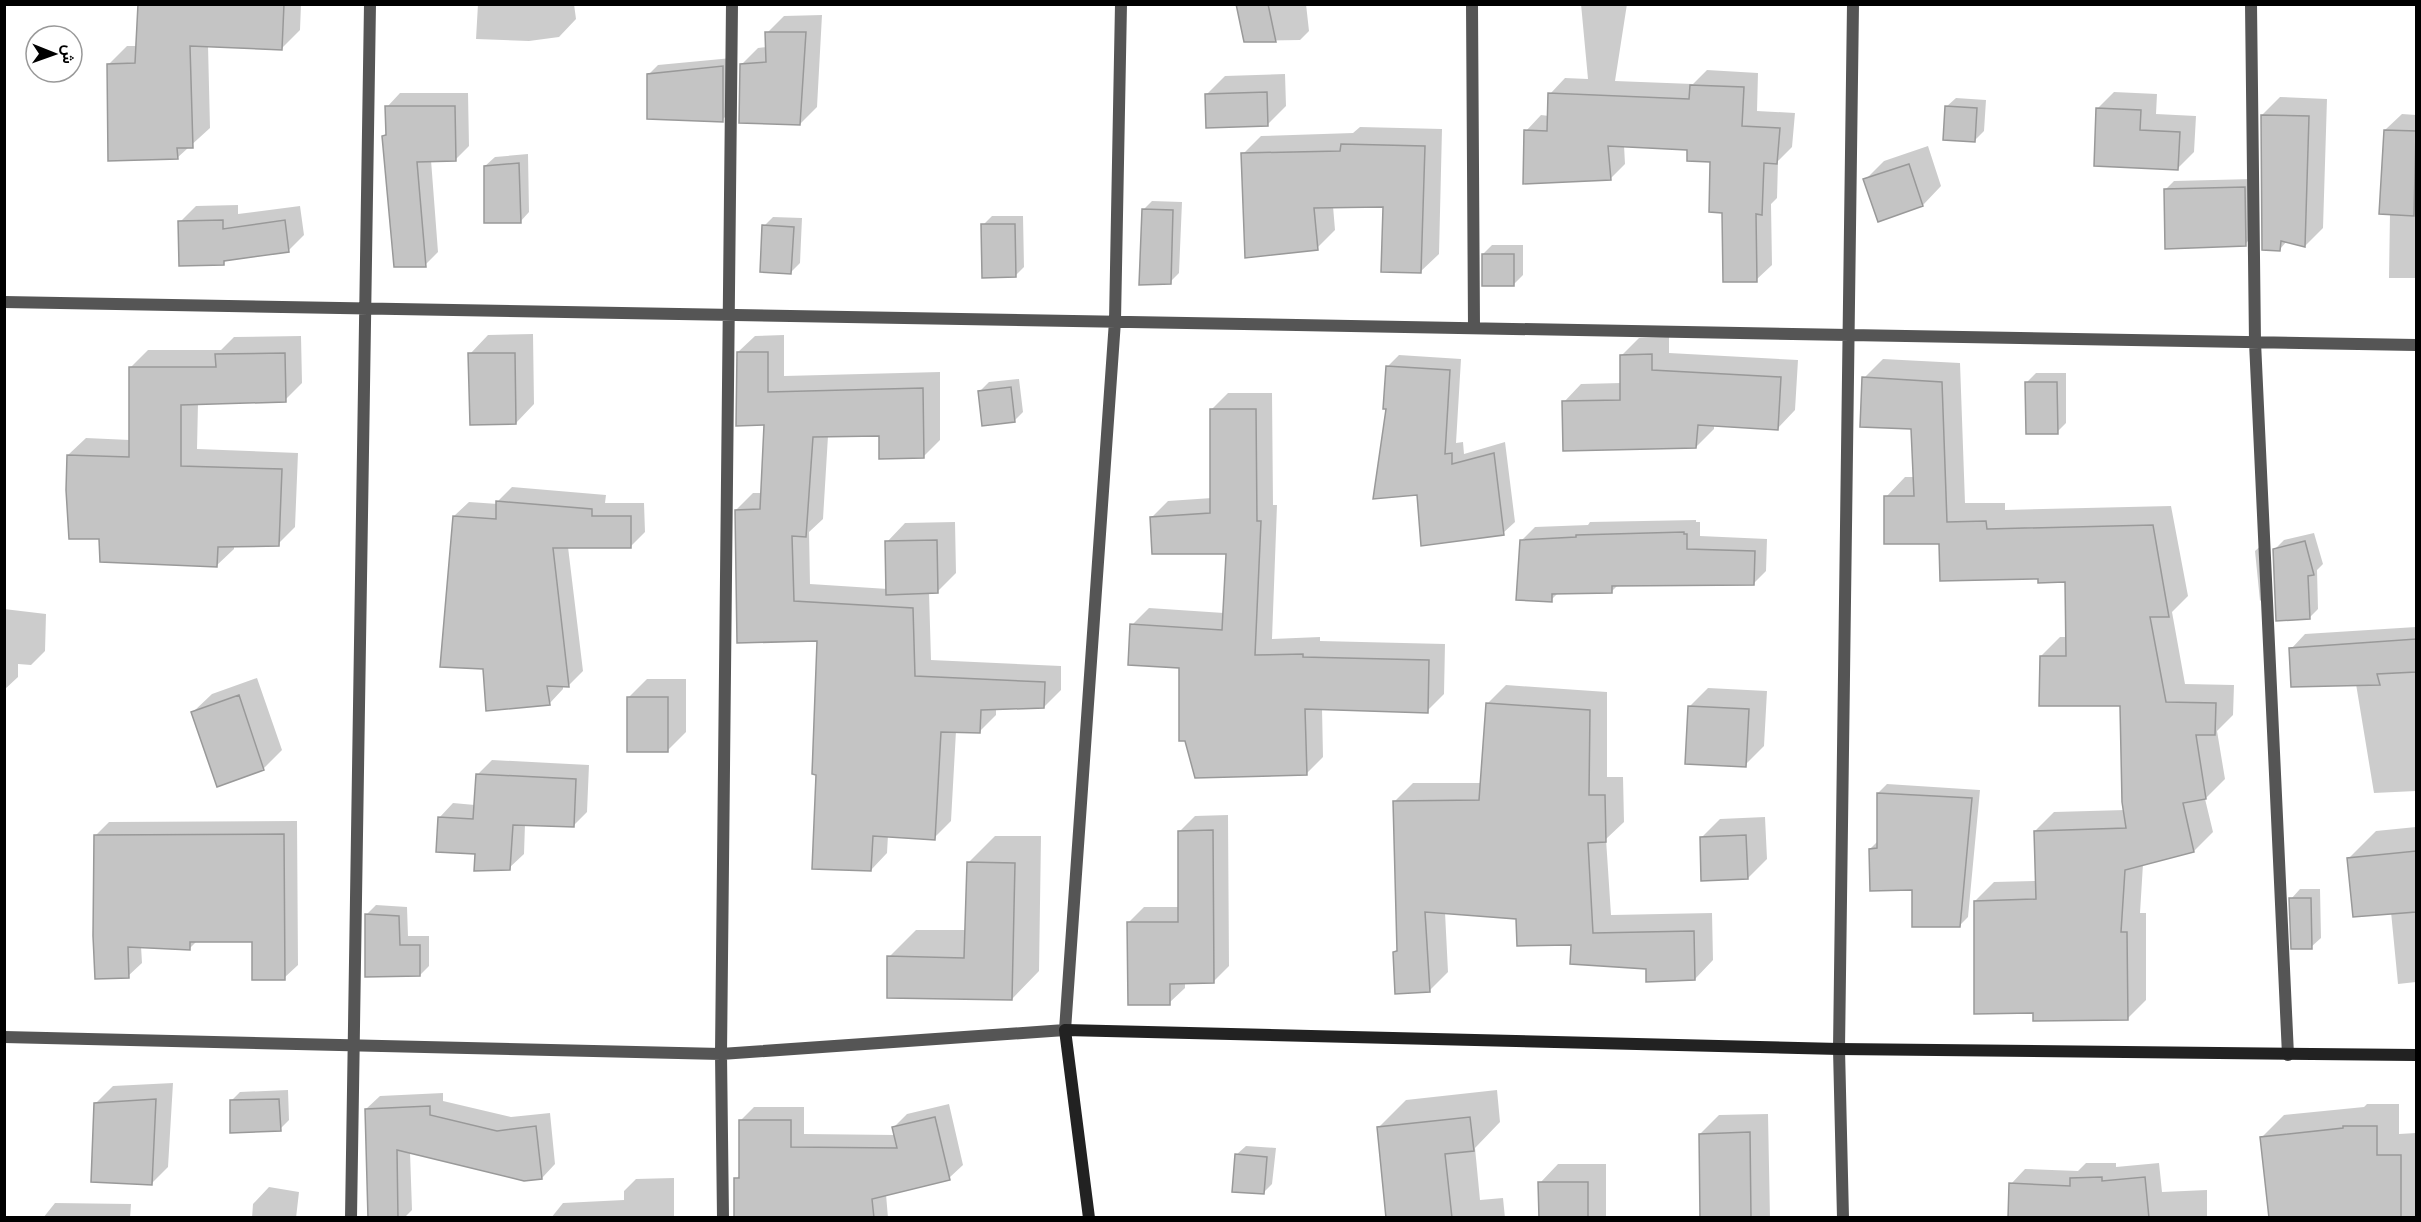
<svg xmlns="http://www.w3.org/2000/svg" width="2421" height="1222" font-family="'Varela Round',Vazirmatn,sans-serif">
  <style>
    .shadow { fill: #0003 }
    .building { fill: #c4c4c4; stroke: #999; stroke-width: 1.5 }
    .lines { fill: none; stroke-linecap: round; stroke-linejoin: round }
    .street { stroke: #555; stroke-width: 12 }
    .secondary { stroke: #222; stroke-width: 12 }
  </style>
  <rect width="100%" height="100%" fill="#fff"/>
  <path class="shadow" d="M 139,4 L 301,4 L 300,30 L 282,48 L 208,45 L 210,128 L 177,158 L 109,64 L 127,46 L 137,46 Z
    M 478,4 L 574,4 L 576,19 L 559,37 L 529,41 L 476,39 Z
    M 1238,4 L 1306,4 L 1309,31 L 1300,40 L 1245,41 Z
    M 1581,4 L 1627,4 L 1615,81 L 1693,84 L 1707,70 L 1758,73 L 1757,111 L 1795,113 L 1792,147 L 1778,161 L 1777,198 L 1771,204 L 1772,265 L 1756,280 L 1724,212 L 1711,160 L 1689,148 L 1624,145 L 1625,164 L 1610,179 L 1526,131 L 1541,115 L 1549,116 L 1550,94 L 1565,78 L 1588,79 Z
    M 822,15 L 817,107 L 800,124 L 741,65 L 758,48 L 767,47 L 767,33 L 784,16 Z
    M 732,58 L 731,111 L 722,120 L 649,74 L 658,65 Z
    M 1285,74 L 1286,106 L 1267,125 L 1206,95 L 1225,76 Z
    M 2114,92 L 2157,94 L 2156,114 L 2196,116 L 2194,152 L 2177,169 L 2098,108 Z
    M 400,93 L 468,93 L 469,146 L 456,159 L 431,160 L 438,252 L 425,265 L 384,136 L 388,132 L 387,107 Z
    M 2280,97 L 2327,99 L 2323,228 L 2305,246 L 2287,241 L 2280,249 L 2262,115 Z
    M 1956,98 L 1986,100 L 1984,131 L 1975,140 L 1946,107 Z
    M 2402,114 L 2416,115 L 2416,278 L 2389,278 L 2390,213 L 2385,130 Z
    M 1360,127 L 1442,129 L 1439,254 L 1420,272 L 1384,206 L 1333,206 L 1335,230 L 1317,248 L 1243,154 L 1261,136 L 1353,133 Z
    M 1928,146 L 1941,186 L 1923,205 L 1865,180 L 1884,161 Z
    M 528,154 L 529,212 L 520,222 L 485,166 L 495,157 Z
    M 2253,179 L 2254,235 L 2245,244 L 2165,190 L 2174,181 Z
    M 1152,201 L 1182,202 L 1179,273 L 1170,282 L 1143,210 Z
    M 238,205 L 238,214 L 300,206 L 304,235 L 288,251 L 228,259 L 223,263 L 180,222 L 196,206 Z
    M 992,216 L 1023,216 L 1024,267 L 1015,276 L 983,225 Z
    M 773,217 L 802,218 L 800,263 L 791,272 L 764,226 Z
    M 1492,245 L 1523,245 L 1523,275 L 1513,285 L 1483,254 Z
    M 533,334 L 534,404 L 516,423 L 470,354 L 488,335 Z
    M 784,335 L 784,376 L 940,372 L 940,440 L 923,457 L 880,435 L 828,436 L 823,519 L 809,532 L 810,584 L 888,589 L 887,542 L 905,523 L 955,522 L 956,573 L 937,592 L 929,592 L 931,660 L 1061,666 L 1061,690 L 1044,707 L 996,708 L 996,715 L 979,732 L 956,731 L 951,821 L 934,838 L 888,835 L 887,853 L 871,870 L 817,773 L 818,639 L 739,641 L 736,510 L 753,493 L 762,493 L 765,424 L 738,352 L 755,336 Z
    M 301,336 L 302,383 L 285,400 L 198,403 L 197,449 L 298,453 L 295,527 L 278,544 L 234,545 L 234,549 L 216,566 L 101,537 L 68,455 L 86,438 L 130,440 L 131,367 L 148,350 L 221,350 L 234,337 Z
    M 1669,337 L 1669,353 L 1798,360 L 1795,410 L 1778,428 L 1714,424 L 1714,429 L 1696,447 L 1564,402 L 1581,384 L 1621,383 L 1621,356 L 1639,338 Z
    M 1399,355 L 1461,359 L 1456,443 L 1463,442 L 1464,454 L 1505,442 L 1515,522 L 1503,533 L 1419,494 L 1387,367 Z
    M 1883,359 L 1960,363 L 1965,503 L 2005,503 L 2005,510 L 2171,506 L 2188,596 L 2172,612 L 2185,684 L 2234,685 L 2233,715 L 2217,731 L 2225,779 L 2205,799 L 2213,832 L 2194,851 L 2143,864 L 2140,913 L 2146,913 L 2146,1000 L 2127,1019 L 2034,1012 L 1975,901 L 1994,882 L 2037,881 L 2035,831 L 2054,812 L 2125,810 L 2122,705 L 2041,656 L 2060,637 L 2067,637 L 2066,581 L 2039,577 L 1941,542 L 1886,497 L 1905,477 L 1914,477 L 1913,428 L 1864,378 Z
    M 2036,373 L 2066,373 L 2066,423 L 2057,432 L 2027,382 Z
    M 1019,379 L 1023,412 L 1014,421 L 980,391 L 989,382 Z
    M 1228,393 L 1272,393 L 1273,505 L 1277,505 L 1272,639 L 1320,637 L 1320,641 L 1445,644 L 1444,694 L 1427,711 L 1322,708 L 1323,757 L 1306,774 L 1132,625 L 1149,608 L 1224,613 L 1227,553 L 1152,517 L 1168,501 L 1212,498 L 1211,410 Z
    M 512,487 L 606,495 L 605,503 L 644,503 L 645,532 L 631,546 L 568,547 L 583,671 L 569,685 L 563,685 L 563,689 L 549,704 L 484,667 L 454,516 L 469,502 L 498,504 L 498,501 Z
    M 1696,520 L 1696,522 L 1700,522 L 1700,536 L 1767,539 L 1766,571 L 1753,584 L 1618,585 L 1611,592 L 1558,593 L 1551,600 L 1522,540 L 1535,527 L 1588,525 L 1590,522 Z
    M 2314,533 L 2323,564 L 2317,570 L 2318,609 L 2309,618 L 2274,550 L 2284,540 Z
    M 2265,542 L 2267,594 L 2260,601 L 2255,551 Z
    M 4,609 L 46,614 L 45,651 L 31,665 L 18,664 L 18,677 L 4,690 Z
    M 2416,627 L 2416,791 L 2374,793 L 2356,684 L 2291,649 L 2305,634 Z
    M 257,678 L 282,750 L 263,769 L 193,712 L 212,694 Z
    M 647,679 L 686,679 L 686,732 L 668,750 L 628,698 Z
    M 1506,685 L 1607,692 L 1607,777 L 1623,777 L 1624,822 L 1606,839 L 1611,915 L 1712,913 L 1713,960 L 1695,979 L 1647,968 L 1572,943 L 1518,917 L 1445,912 L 1448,972 L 1430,990 L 1394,952 L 1398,949 L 1395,801 L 1413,783 L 1482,783 L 1487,704 Z
    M 1708,688 L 1767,691 L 1764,746 L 1745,765 L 1689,707 Z
    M 492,760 L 589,765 L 587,812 L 573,826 L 525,824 L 524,854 L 509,868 L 476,853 L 439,818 L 453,803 L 475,805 L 477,775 Z
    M 1887,784 L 1980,790 L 1968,917 L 1959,926 L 1870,849 L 1878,841 L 1878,793 Z
    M 1228,815 L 1229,966 L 1213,982 L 1185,983 L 1185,988 L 1169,1003 L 1128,923 L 1144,907 L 1180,907 L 1179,832 L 1195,816 Z
    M 1765,817 L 1767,859 L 1748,878 L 1701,838 L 1720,819 Z
    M 297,821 L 298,965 L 284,978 L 254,940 L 197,941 L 189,949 L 141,946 L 142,963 L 128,976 L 95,836 L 109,822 Z
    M 2416,827 L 2416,982 L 2398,984 L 2391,912 L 2349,858 L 2376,831 Z
    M 995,836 L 1041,836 L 1039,971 L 1012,999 L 889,957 L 916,930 L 966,930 L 968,863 Z
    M 2300,889 L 2320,889 L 2321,938 L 2311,947 L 2291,899 Z
    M 376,905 L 407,907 L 408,936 L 429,936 L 429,966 L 420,975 L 367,914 Z
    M 173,1083 L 168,1167 L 151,1184 L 96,1103 L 113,1086 Z
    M 288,1090 L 289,1120 L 280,1129 L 231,1101 L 240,1092 Z
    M 1497,1090 L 1500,1122 L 1475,1148 L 1480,1200 L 1503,1198 L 1505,1218 L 1388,1218 L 1378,1128 L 1406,1100 Z
    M 443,1093 L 443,1101 L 511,1117 L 550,1113 L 555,1164 L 542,1178 L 410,1152 L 412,1210 L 404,1218 L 369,1218 L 366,1109 L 380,1096 Z
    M 949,1104 L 963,1165 L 949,1178 L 886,1194 L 888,1218 L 735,1218 L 736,1179 L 741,1174 L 740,1121 L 754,1107 L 804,1107 L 804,1134 L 896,1135 L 894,1127 L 907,1114 Z
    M 2367,1104 L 2399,1104 L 2399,1134 L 2416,1133 L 2416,1218 L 2266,1218 L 2270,1214 L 2262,1137 L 2284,1115 L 2364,1107 Z
    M 1768,1114 L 1770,1218 L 1701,1218 L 1700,1134 L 1719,1115 Z
    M 1246,1146 L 1276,1148 L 1272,1184 L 1263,1193 L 1236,1155 Z
    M 2086,1163 L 2116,1163 L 2116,1167 L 2159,1163 L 2162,1192 L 2207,1190 L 2207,1218 L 2009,1218 L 2011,1184 L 2025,1169 L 2078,1171 Z
    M 1558,1164 L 1606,1164 L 1606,1218 L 1540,1218 L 1540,1183 Z
    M 674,1178 L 674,1218 L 551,1218 L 563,1203 L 624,1200 L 624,1191 L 636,1179 Z
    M 269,1187 L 299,1192 L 296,1218 L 252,1218 L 253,1204 Z
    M 55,1203 L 131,1204 L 130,1218 L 43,1218 Z"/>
  <path class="building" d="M 138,4 L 284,4 L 282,50 L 190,46 L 193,148 L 177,148 L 178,159 L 108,161 L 107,64 L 135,63 Z
    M 1236,4 L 1268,4 L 1276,42 L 1244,42 Z
    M 765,32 L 806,32 L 800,125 L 739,123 L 740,64 L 766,62 Z
    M 723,66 L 723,122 L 647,119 L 647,74 Z
    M 1690,85 L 1744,87 L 1742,126 L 1780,128 L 1777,164 L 1764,163 L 1762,215 L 1756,214 L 1757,282 L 1723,282 L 1722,213 L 1709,212 L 1710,162 L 1687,161 L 1687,150 L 1608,146 L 1611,180 L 1523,184 L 1524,130 L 1547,131 L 1548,93 L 1689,99 Z
    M 1267,92 L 1268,126 L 1206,128 L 1205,94 Z
    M 385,106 L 455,106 L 456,161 L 417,162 L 426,267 L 394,267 L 382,136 L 386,135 Z
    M 1945,106 L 1977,108 L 1975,142 L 1943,140 Z
    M 2096,108 L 2141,110 L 2140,130 L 2180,132 L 2178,170 L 2094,166 Z
    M 2261,115 L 2309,116 L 2305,247 L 2281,241 L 2280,251 L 2262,250 Z
    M 2384,130 L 2416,131 L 2414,216 L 2379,214 Z
    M 1341,144 L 1425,146 L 1421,273 L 1381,272 L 1383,207 L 1314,208 L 1318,250 L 1245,258 L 1241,153 L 1340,151 Z
    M 519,163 L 521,223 L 484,223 L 484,166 Z
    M 1909,164 L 1923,206 L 1878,222 L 1863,179 Z
    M 2245,187 L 2246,246 L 2165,249 L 2164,189 Z
    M 1142,209 L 1173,210 L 1171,284 L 1139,285 Z
    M 223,220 L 223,229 L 285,220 L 289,252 L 224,261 L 224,265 L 179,266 L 178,221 Z
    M 981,224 L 1015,224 L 1016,277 L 982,278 Z
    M 762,225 L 794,227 L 791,274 L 760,272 Z
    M 1482,254 L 1514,254 L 1514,286 L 1482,286 Z
    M 737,352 L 768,352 L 768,392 L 923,388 L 924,458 L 879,459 L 879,436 L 813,437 L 806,537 L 792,536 L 794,601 L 913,608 L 915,676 L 1045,682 L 1044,708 L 981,710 L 980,733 L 941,732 L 935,840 L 873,836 L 871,871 L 812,869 L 816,775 L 812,774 L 817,641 L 737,643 L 735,510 L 760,509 L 764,425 L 736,426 Z
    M 285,353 L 286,402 L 181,405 L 181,466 L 282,469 L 279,546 L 218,547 L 217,567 L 100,562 L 99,539 L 69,539 L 66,490 L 67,455 L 129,457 L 129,367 L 216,367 L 215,354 Z
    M 468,353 L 515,353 L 516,424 L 470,425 Z
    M 1652,354 L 1652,370 L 1781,377 L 1778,430 L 1698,425 L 1696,448 L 1563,451 L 1562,401 L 1620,400 L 1620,355 Z
    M 1386,366 L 1450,370 L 1445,454 L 1452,453 L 1452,464 L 1494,453 L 1504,535 L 1421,546 L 1417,495 L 1373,499 L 1386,409 L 1383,409 Z
    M 1862,377 L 1942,382 L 1947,522 L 1986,521 L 1987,529 L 2153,525 L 2169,617 L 2150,617 L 2166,702 L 2216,703 L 2215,735 L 2196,735 L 2206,799 L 2183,803 L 2194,852 L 2125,870 L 2121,932 L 2127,932 L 2128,1020 L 2033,1021 L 2033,1013 L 1974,1014 L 1974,901 L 2036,899 L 2034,831 L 2126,828 L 2122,802 L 2120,706 L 2039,706 L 2040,656 L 2066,656 L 2065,582 L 2038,583 L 2038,579 L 1940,581 L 1939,544 L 1884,544 L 1884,496 L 1914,496 L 1911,429 L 1860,427 Z
    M 2025,382 L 2057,382 L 2058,434 L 2026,434 Z
    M 1011,387 L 1015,422 L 982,426 L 978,391 Z
    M 1210,409 L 1256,409 L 1257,521 L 1261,521 L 1255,655 L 1303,654 L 1303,657 L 1429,660 L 1428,713 L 1305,709 L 1307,775 L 1195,778 L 1185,741 L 1179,741 L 1179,668 L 1128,665 L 1130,624 L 1222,630 L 1226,554 L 1152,554 L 1150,517 L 1210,513 Z
    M 496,501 L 592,509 L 592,516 L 631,516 L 631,548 L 553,548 L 569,687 L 547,686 L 550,705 L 486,711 L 483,669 L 440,667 L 453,516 L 496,519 Z
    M 1684,532 L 1684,534 L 1687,534 L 1687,549 L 1755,551 L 1754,585 L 1612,586 L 1612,593 L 1552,594 L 1552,602 L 1516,600 L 1520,540 L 1576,537 L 1576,535 Z
    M 937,540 L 938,593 L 886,595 L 885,541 Z
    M 2305,541 L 2314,575 L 2308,576 L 2310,619 L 2276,621 L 2273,549 Z
    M 2416,639 L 2416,672 L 2377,674 L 2380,685 L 2291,687 L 2289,648 Z
    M 239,695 L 264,770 L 217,787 L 191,712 Z
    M 627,697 L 668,697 L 668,752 L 627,752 Z
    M 1486,703 L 1590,710 L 1589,795 L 1605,795 L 1606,842 L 1588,843 L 1593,933 L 1694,931 L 1695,980 L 1646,982 L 1646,969 L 1570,964 L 1571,945 L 1517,946 L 1516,919 L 1425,912 L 1430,992 L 1395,994 L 1393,952 L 1397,951 L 1393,801 L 1479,800 Z
    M 1688,706 L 1749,709 L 1746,767 L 1685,764 Z
    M 476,774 L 576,779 L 574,827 L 513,825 L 510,870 L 474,871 L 475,854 L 436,852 L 438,817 L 473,819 Z
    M 1877,793 L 1972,798 L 1960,927 L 1912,927 L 1912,890 L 1870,891 L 1869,849 L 1877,848 Z
    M 1213,830 L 1214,983 L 1170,984 L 1170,1005 L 1128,1005 L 1127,922 L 1178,922 L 1178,831 Z
    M 284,834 L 285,980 L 252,980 L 252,942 L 190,942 L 190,950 L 128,947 L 129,978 L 95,979 L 93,936 L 94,835 Z
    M 1746,835 L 1748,879 L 1701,881 L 1700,837 Z
    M 2416,851 L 2416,912 L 2353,917 L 2347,858 Z
    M 967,862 L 1015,863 L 1012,1000 L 887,998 L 887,956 L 964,958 Z
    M 2289,898 L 2311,898 L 2312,949 L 2291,949 Z
    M 365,914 L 399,916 L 400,945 L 420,945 L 420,976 L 365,977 Z
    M 156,1099 L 152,1185 L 91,1182 L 94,1103 Z
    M 279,1099 L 281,1131 L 230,1133 L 230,1100 Z
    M 430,1106 L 430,1115 L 497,1131 L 536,1126 L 542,1179 L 524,1181 L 397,1150 L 398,1218 L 368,1218 L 365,1109 Z
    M 935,1117 L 950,1180 L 872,1199 L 874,1218 L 734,1218 L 734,1178 L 739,1178 L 739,1120 L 791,1120 L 791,1147 L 897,1148 L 892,1127 Z
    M 1470,1117 L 1474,1151 L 1445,1154 L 1452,1218 L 1386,1218 L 1377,1127 Z
    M 2343,1126 L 2377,1126 L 2377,1155 L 2401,1155 L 2401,1218 L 2269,1218 L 2260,1137 L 2343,1128 Z
    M 1750,1132 L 1751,1218 L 1700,1218 L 1699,1134 Z
    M 1235,1154 L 1267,1157 L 1264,1194 L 1232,1192 Z
    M 2102,1177 L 2102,1181 L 2145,1177 L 2149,1218 L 2008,1218 L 2009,1183 L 2070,1186 L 2070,1178 Z
    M 1538,1182 L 1588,1182 L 1588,1218 L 1539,1218 Z"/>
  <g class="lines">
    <path class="street" d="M 1472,4 L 1474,328
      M 2251,4 L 2255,342 L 2288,1055
      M 4,302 L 2416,345
      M 4,1037 L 721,1054 L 1065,1030 L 1115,321 L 1121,4
      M 351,1218 L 370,4
      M 723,1218 L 721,1054 L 732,4
      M 1843,1218 L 1839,1049 L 1853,4"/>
    <path class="secondary" d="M 1089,1218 L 1065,1030 L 1839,1049 L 2416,1055"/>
  </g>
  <rect width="2421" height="1222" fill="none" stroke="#000000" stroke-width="12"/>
  <g transform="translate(54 54) rotate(91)"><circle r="28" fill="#ffffff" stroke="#999999" stroke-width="1.5"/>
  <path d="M0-4.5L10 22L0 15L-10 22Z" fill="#000000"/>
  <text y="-9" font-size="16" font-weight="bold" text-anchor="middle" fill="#000000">ش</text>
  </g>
</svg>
